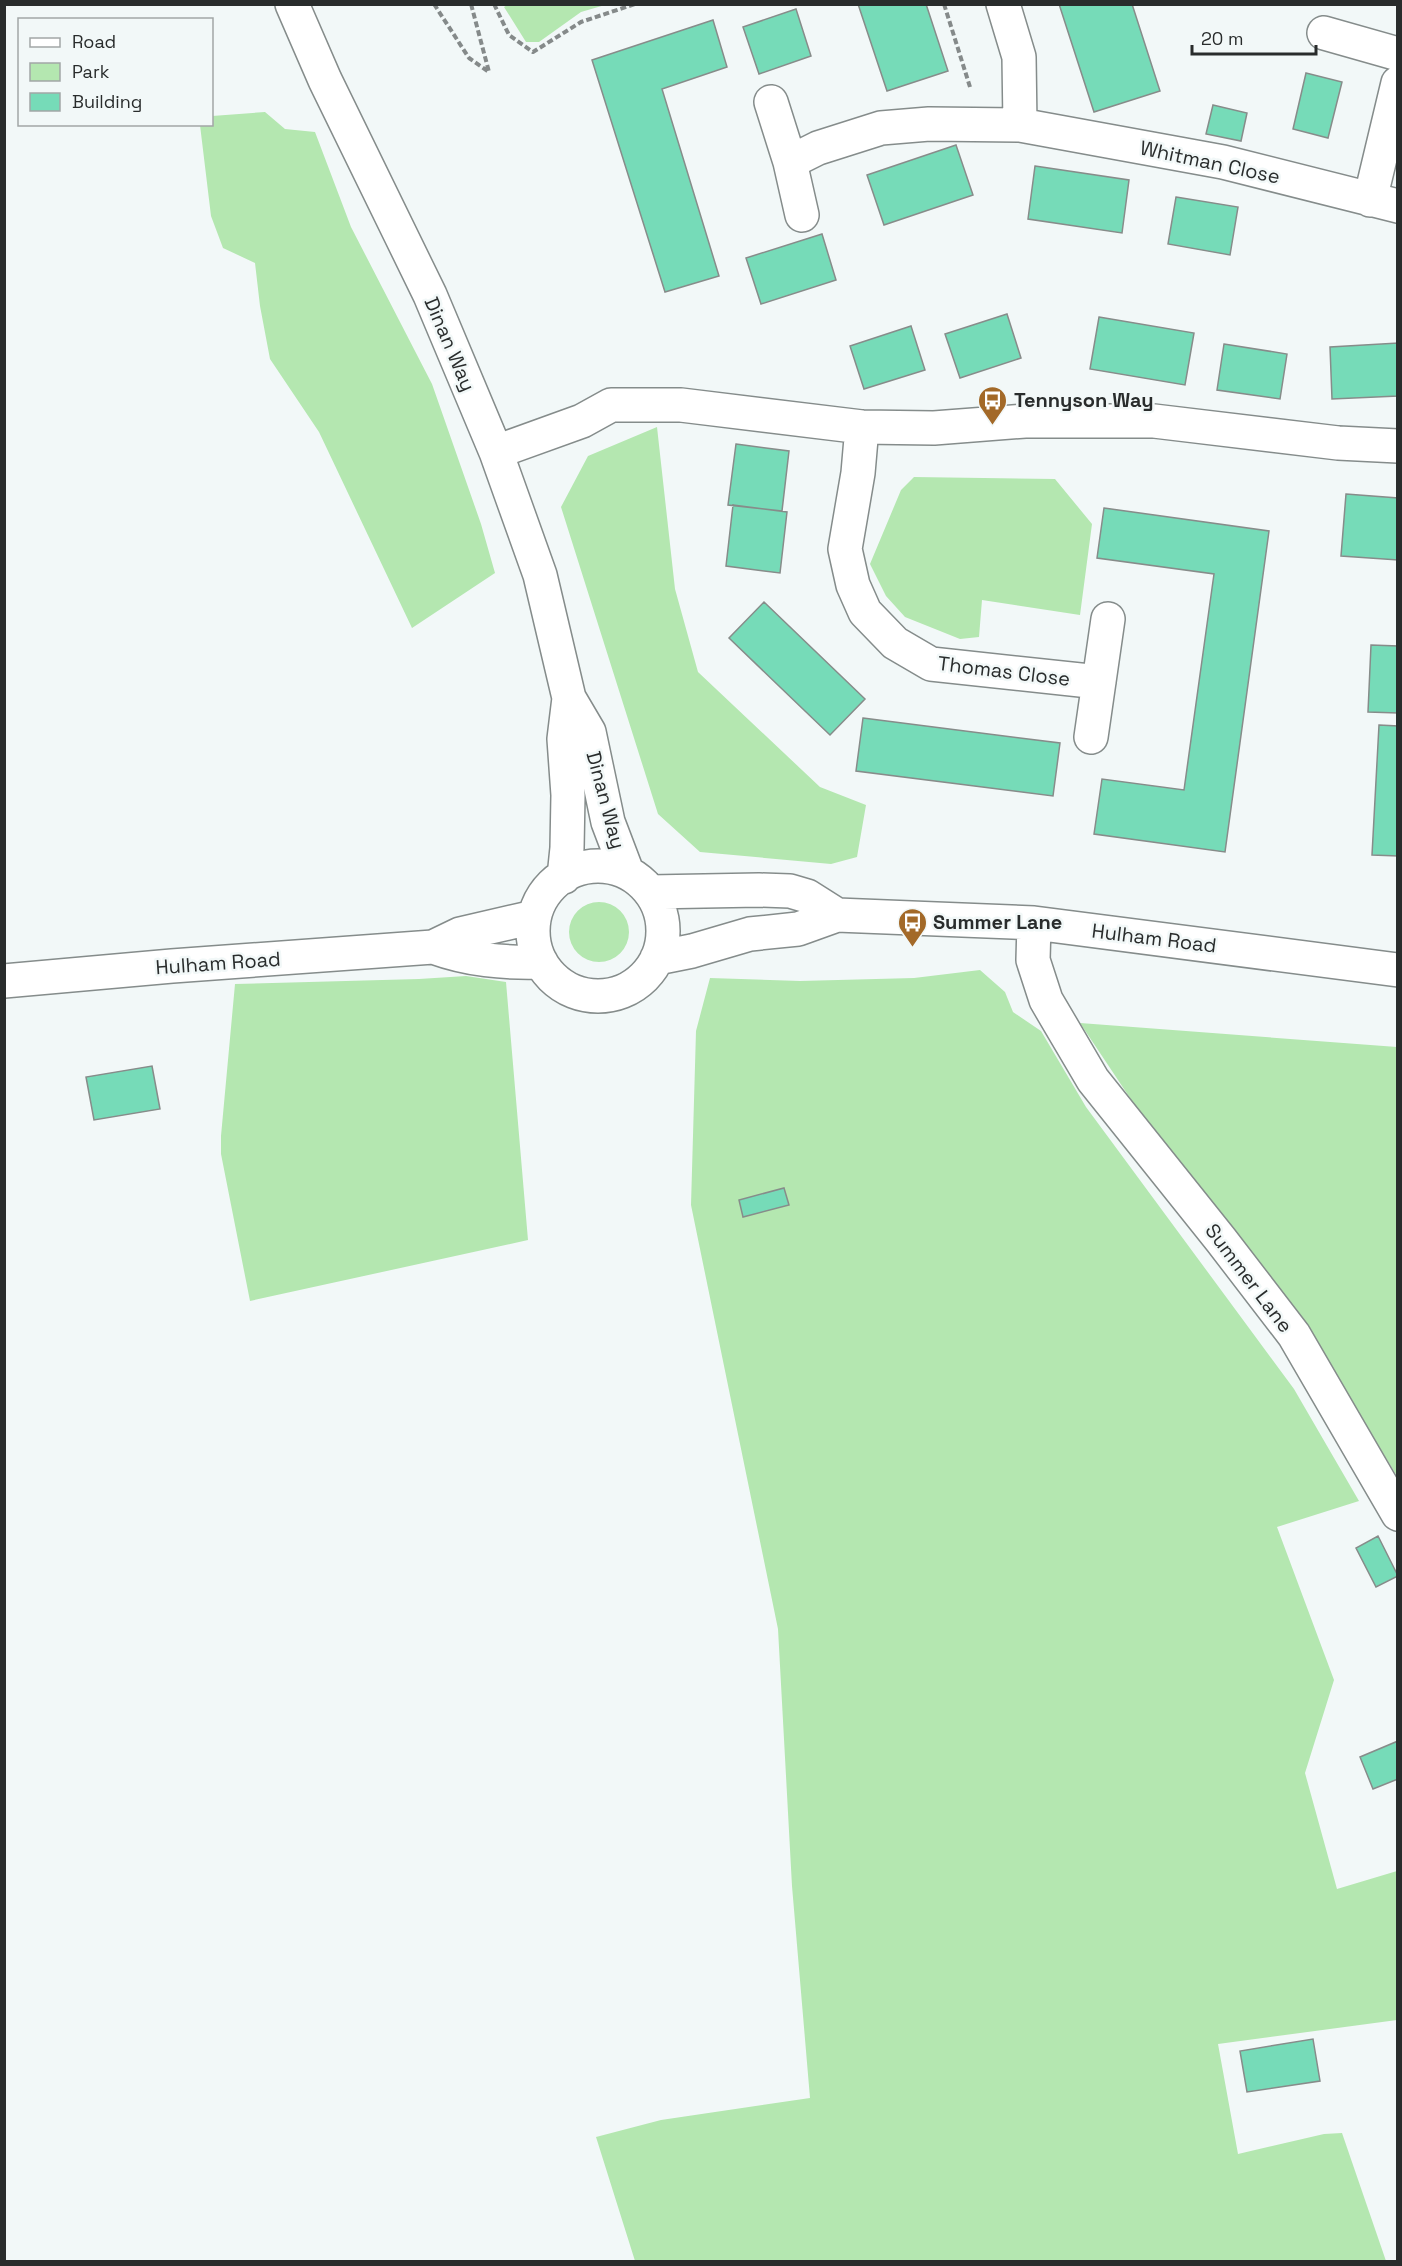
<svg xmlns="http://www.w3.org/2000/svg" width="1402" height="2266" font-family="'Space Grotesk',sans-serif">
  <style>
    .green { fill: #b4e7b0 }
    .building { fill: #76dbb8; stroke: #878c8a; stroke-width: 1.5 }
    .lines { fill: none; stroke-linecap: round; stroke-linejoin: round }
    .minor-casing { stroke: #858c8b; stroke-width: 36 }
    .path { stroke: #858a8a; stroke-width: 4; stroke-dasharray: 6 3; stroke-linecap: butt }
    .minor { stroke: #fff; stroke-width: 33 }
    .labels { text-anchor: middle; stroke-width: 5; stroke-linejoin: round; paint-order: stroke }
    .street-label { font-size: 20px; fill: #292c2c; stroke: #f2f8f8 }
    .poi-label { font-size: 20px; font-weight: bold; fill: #292c2c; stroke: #f2f8f8; text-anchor: start }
  </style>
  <rect width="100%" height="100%" fill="#f2f8f8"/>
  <path class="green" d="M 507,5 L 507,4 L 605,5 L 581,12 L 539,42 L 526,42 L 504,7 Z
    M 265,112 L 285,129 L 315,132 L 351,227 L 432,384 L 481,524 L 495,573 L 412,628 L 319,432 L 270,359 L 260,306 L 255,263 L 223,248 L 211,216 L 200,125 L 212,124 L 212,116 Z
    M 657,427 L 675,589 L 698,672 L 820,787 L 866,805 L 857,857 L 831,864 L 700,852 L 658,814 L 561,507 L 588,456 Z
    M 914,477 L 1055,479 L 1092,524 L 1080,615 L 982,600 L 979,637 L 960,639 L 905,617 L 886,596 L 870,564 L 901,490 Z
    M569 932a30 30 0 1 1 60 0a30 30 0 1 1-60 0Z
    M 980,970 L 1005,992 L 1013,1012 L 1041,1031 L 1086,1107 L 1294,1389 L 1359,1501 L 1277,1527 L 1334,1680 L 1305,1773 L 1337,1889 L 1397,1871 L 1397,2020 L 1218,2044 L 1238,2154 L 1324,2134 L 1342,2133 L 1386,2261 L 635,2261 L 596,2137 L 661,2120 L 810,2098 L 792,1886 L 778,1629 L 691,1205 L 696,1031 L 710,978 L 800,981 L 914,978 Z
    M 466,976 L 506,982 L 528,1240 L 250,1301 L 221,1154 L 221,1136 L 235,984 L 419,979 Z
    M 1080,1023 L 1397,1047 L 1397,1476 L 1293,1308 L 1144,1119 Z"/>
  <path class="building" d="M 858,4 L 926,4 L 948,71 L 887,91 Z
    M 1059,4 L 1132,4 L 1160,91 L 1094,112 Z
    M 796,9 L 811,56 L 759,74 L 743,27 Z
    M 713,20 L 727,67 L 662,89 L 719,276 L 665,292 L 592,60 Z
    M 1306,73 L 1342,82 L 1328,138 L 1293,129 Z
    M 1213,105 L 1247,113 L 1241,141 L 1206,134 Z
    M 956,145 L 973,195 L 884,225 L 867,175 Z
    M 1035,166 L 1129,180 L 1122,233 L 1028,219 Z
    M 1176,197 L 1238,207 L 1230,255 L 1168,244 Z
    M 822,234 L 836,280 L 761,304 L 746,258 Z
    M 1007,314 L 1021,358 L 960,378 L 945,334 Z
    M 1099,317 L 1194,333 L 1185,385 L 1090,369 Z
    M 911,326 L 925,370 L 864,389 L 850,346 Z
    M 1398,343 L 1398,396 L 1332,399 L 1330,347 Z
    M 1224,344 L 1287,354 L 1280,399 L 1217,390 Z
    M 736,444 L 789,451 L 782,511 L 728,505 Z
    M 1346,494 L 1398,498 L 1398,560 L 1341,556 Z
    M 733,505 L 787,512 L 780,573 L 726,566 Z
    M 1104,508 L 1269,531 L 1225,852 L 1094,834 L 1102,779 L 1184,790 L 1214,574 L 1097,558 Z
    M 764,602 L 865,699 L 830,735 L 729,638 Z
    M 1371,645 L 1398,646 L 1398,713 L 1368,712 Z
    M 863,718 L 1060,743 L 1053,796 L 856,771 Z
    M 1379,725 L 1398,726 L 1398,856 L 1372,855 Z
    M 152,1066 L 160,1109 L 94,1120 L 86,1077 Z
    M 784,1188 L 789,1205 L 743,1217 L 739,1200 Z
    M 1378,1536 L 1398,1576 L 1376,1587 L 1356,1548 Z
    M 1398,1741 L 1398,1779 L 1373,1789 L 1360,1757 Z
    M 1313,2039 L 1320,2081 L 1247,2092 L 1240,2051 Z"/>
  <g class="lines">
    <defs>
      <path id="minor" d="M 292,4 L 325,80 L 430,295 L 496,452 L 540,575 L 569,698 L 589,732 L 608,822 L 627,872
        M 1003,4 L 1019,57 L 1020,125
        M 1324,33 L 1398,54
        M 771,102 L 790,162 L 802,215
        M 790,162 L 818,148 L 881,128 L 929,124 L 1020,125 L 1223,162 L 1398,206
        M 1370,200 L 1398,83
        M 862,427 L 858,473 L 845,549 L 853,585 L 865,612 L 895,643 L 931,664 L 1099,682
        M 496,452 L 582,421 L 611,405 L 681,405 L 862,427 L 934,428 L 1025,421 L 1154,421 L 1338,443 L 1398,446
        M 1091,737 L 1108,619
        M533 931a65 65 0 1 1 130 0a65 65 0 1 1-130 0Z
        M 564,877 L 567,848 L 568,795 L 564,739 L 569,698
        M 650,892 L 759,890 L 790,891 L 807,896 L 837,915
        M 1034,923 L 1033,960 L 1046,1000 L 1093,1080 L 1221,1240 L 1294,1335 L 1398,1514
        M 433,947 C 469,960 502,963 541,962
        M 657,958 L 692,951 L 750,934 L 798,929 L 837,915 L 1034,923 L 1398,970
        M 4,981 L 172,966 L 433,947 L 460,934 L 534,917"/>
    </defs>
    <use href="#minor" class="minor-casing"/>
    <path class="path" d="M 434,4 L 469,58 L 489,72 L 471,4
      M 494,4 L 509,35 L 533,52 L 581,22 L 635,4
      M 944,4 L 970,87"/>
    <use href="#minor" class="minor"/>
  </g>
  <defs>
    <symbol id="bus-pin" viewBox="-11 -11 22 30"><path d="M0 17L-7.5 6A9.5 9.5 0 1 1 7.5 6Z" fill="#a36928" stroke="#f2f8f8"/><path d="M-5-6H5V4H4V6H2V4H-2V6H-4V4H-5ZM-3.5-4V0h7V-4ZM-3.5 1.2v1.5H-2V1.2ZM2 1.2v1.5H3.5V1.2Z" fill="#fff"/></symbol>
  </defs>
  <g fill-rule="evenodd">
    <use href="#bus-pin" x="976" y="384" width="33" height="45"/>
    <use href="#bus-pin" x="896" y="906" width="33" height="45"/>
  </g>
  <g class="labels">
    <g class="street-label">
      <text transform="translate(1210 162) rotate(12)" y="7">Whitman Close</text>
      <text transform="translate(450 344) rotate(67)" y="7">Dinan Way</text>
      <text transform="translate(1004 671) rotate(7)" y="7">Thomas Close</text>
      <text transform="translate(606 800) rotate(75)" y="7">Dinan Way</text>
      <text transform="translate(1154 938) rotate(7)" y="7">Hulham Road</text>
      <text transform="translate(218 963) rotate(-4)" y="7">Hulham Road</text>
      <text transform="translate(1249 1278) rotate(53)" y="7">Summer Lane</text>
    </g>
    <g class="poi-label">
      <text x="1014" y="407">Tennyson Way</text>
      <text x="933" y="929">Summer Lane</text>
    </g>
  </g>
  <rect width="1402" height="2266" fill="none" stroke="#292c2c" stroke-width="12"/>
  <rect x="18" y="18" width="195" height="108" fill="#f2f8f8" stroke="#a2a6a6" stroke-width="1.5"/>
  <rect x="30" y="38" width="30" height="9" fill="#ffffff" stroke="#a2a6a6" stroke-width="1.5"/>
  <text x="72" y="48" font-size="18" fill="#292c2c">Road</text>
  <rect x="30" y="63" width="30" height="18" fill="#b4e7b0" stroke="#a2a6a6" stroke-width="1.5"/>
  <text x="72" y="78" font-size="18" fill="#292c2c">Park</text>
  <rect x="30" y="93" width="30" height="18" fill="#76dbb8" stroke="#a2a6a6" stroke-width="1.5"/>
  <text x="72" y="108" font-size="18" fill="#292c2c">Building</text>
  <path d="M1192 45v9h124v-9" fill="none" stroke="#292c2c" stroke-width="3"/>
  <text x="1201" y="45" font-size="18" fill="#292c2c" stroke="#f2f8f8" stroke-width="4.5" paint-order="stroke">20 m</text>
</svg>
